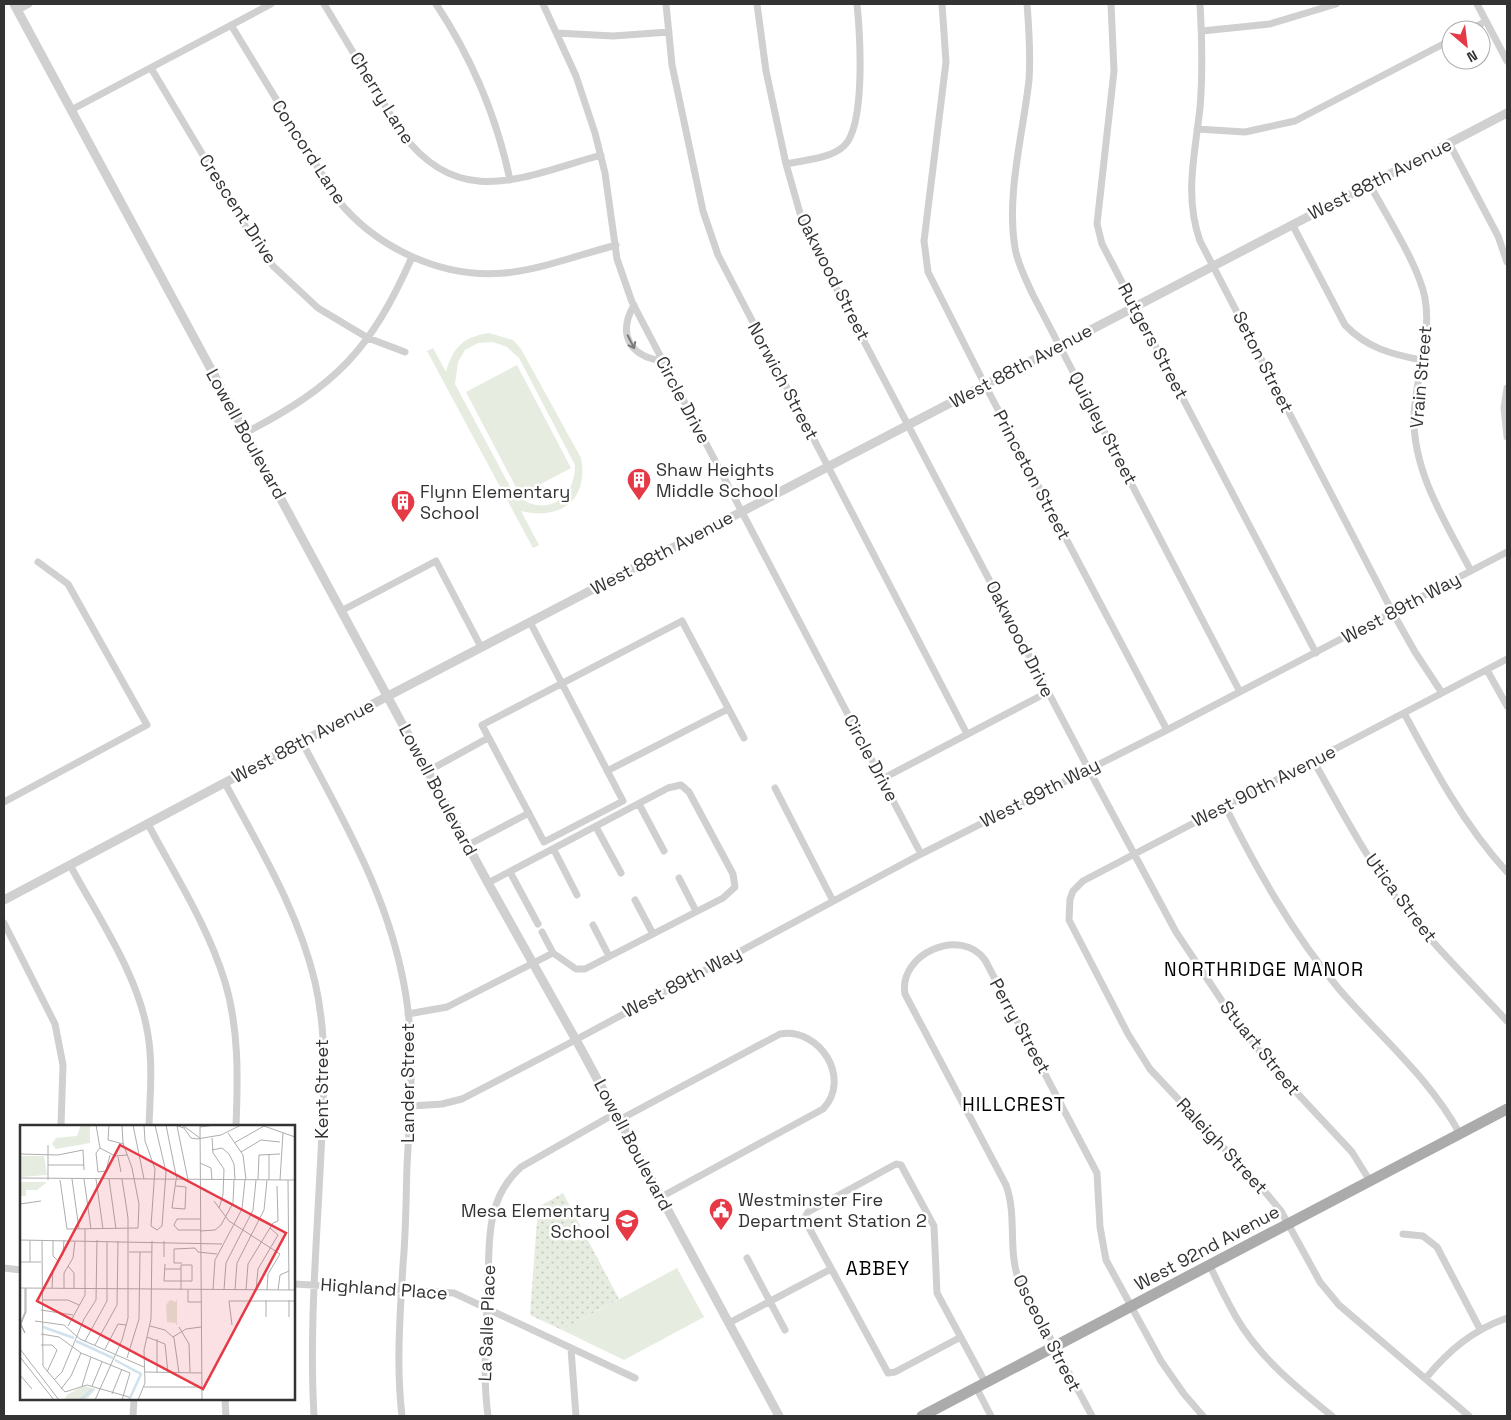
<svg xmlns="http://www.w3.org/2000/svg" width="1511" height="1420" font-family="'Space Grotesk',sans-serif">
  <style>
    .green { fill: #e6ecdf; fill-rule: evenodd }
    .park { fill: url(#park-dots) }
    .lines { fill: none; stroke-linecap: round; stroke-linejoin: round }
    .minor { stroke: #d0d0d0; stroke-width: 7 }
    .tertiary { stroke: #d0d0d0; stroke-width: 9 }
    .primary { stroke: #ababab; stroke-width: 11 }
    .oneway { stroke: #7a7a7a }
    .labels { text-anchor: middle; stroke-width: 5; stroke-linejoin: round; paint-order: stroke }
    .street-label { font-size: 18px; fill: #333; stroke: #fff }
    .poi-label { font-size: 18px; fill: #333; stroke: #fff; text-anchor: start }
    .neighbourhood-label { font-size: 19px; letter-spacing: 1px; fill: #000; stroke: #fff }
    .inset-river { fill: none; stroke: #cfe2ee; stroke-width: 2.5 }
    .inset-road { fill: none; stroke: #adadad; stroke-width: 1 }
    .view { fill: #e63946; fill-opacity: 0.15; stroke: #e63946; stroke-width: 2.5 }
    .inset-edge { fill: none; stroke: #333; stroke-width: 2.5 }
  </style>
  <defs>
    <pattern id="park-dots" width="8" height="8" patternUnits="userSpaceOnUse" patternTransform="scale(1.25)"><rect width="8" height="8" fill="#e6ecdf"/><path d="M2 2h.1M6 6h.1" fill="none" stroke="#c6cbc0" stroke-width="1.8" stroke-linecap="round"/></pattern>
  </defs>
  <rect width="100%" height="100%" fill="#fff"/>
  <path class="green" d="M 489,333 L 513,340 L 521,349 L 581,458 C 589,500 560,521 521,511 L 539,545 L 533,548 L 427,351 L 433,348 L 446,372 C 453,347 463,337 489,333 ZM 493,342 L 507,347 L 519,358 L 575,465 C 575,503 541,519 513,492 L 455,384 L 458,362 L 465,350 L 478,343 Z
    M 517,365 L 571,468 L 520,495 L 466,392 Z
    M 677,1268 L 704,1317 L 624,1360 L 562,1330 Z"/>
  <path class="park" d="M 563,1193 L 619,1299 L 562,1330 L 530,1315 L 538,1207 Z"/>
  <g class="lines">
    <path class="minor" d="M 324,4 L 401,132 C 459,211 522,177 601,155
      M 436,4 C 471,57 497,118 510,180
      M 543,4 L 576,76 L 595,133 L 605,173 L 617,259 L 632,302 L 921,854
      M 666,4 L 672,65 L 703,211 L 718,255 L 967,734
      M 757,4 L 766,71 L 786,164 L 804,227 L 1088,768 L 1176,932 L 1222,1001 L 1267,1061 L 1352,1152 L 1370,1181
      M 942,4 L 946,62 L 924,241 L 928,272 L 985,385 L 1167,730
      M 1027,4 C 1029,30 1031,54 1029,80 C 1023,134 1006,195 1015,248 C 1018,265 1026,280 1033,295 L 1240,692
      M 1111,4 L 1114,71 L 1097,224 L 1102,244 L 1112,263 L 1316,653
      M 1200,4 C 1202,39 1203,73 1200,108 C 1195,154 1184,196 1200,241 L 1393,613 L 1415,652 L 1442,693
      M 1477,4 L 1507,61
      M 17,10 L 29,4
      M 231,25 L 337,199 C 376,248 442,279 505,273 C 542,269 579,255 616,245
      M 1470,30 L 1486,21
      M 1202,31 L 1270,24 L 1336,4
      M 557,33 L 613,36 L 669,32
      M 151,68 L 253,239 L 273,266 L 318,308 L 368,338 L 405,352
      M 71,110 L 271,4
      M 1197,129 L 1245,132 L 1295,121 L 1451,40
      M 1449,143 L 1498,236 L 1507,262
      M 786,164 C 804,160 830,159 844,146 C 866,125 860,34 857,4
      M 1370,185 C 1386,215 1419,266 1425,298 C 1432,337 1416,376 1414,415 C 1412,471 1446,523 1471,571
      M 1292,224 L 1345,325 C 1367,348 1391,354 1421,360
      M 634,305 C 617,335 630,356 662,361
      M 1507,388 L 1504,408 L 1507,437
      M 245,433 C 336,386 371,350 412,257
      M 341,611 L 436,561 L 481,647
      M 530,622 C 561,682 592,741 623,801 L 544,842 L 482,725 C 548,691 615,656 682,621 L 744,738
      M 1487,670 L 1507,706
      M 1404,713 C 1434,769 1464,825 1507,872
      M 302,742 C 346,825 391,901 406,996 C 415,1053 410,1110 407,1166 C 406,1199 406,1232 403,1265 C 400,1315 396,1366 402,1416
      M 1313,760 C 1340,808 1365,856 1398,900 C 1431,943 1470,981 1507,1021
      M 428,771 L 488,738
      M 607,771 L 728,709
      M 882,779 L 1048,692
      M 225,783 C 259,847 298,910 315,982 C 328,1038 324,1095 321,1152 C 317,1240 309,1328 314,1416
      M 775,788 L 833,901
      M 4,802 L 147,725 L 68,584 L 38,562
      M 639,804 L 664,851
      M 1225,806 C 1257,870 1293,934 1339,989 C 1381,1038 1429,1077 1460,1134
      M 148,824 C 175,875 208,926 225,982 C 239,1028 238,1078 236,1126
      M 596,827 L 621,873
      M 468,845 L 529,813
      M 554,850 L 577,895
      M 70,865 C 98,917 139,976 148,1035 C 153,1065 150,1096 149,1126
      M 510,872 L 538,924
      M 679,878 L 696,911
      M 635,900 L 653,934
      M 4,923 L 55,1024 L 63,1065 L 61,1126
      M 593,925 L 609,956
      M 542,932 L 553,953
      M 408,1014 L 447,1007 L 553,953 L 576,969 L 585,969 L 723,898 L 735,887 L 733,874 L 689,792 L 681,785 L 668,788 L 488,883
      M 411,1106 L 442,1104 L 462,1099 L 566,1045 L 921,854 L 1167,730 L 1507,552
      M 619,1120 L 780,1034 C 820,1027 852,1079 823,1109 L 661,1197
      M 1403,1234 L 1423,1236 L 1437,1247 L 1480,1329
      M 747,1258 L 785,1330
      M 1210,1266 C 1218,1283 1227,1301 1236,1317 C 1260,1358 1296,1387 1332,1416
      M 4,1268 L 21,1270
      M 294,1284 L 454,1293 L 635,1378
      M 729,1323 L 831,1269
      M 959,1338 L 895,1372 L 888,1373 L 807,1224 L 805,1217 L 808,1212 L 896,1164 L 901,1165 L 934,1226 L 937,1293 L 986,1384
      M 571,1349 L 576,1416
      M 1426,1378 C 1449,1350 1473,1330 1507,1318
      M 977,1389 L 991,1416
      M 225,1399 L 226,1416
      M 133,1416 L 134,1399
      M 488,1416 C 482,1372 487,1326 488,1281 C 489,1256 488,1228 496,1205 C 501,1190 510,1177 521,1167 L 616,1113
      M 1092,1416 L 1018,1278 C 1008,1248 1017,1215 1006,1185 L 905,994 C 898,954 961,926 985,960 L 1097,1173 L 1100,1227 L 1106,1260 L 1161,1361 L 1184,1394 L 1203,1416
      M 1469,1416 L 1339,1305 L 1320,1282 L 1281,1211 L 1266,1193 L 1150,1069 L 1128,1034 L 1069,920 L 1070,899 L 1073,891 L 1083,881 L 1507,659"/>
    <path class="tertiary" d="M 14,4 L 488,883 L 581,1049 L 779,1416
      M 4,900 L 388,696 L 1507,113"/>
    <path class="primary" d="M 922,1416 L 1507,1109"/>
  </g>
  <defs><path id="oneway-shaft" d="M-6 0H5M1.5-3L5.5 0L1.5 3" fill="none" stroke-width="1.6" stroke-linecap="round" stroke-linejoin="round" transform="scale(1.25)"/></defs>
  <use class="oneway" href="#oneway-shaft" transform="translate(631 342) rotate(63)"/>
  <defs>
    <symbol id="building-pin" viewBox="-11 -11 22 30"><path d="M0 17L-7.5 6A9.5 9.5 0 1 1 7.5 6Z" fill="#e63946" stroke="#fff"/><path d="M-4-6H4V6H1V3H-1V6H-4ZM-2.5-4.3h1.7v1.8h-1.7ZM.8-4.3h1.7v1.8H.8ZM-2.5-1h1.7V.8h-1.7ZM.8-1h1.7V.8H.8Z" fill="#fff"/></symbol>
    <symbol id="civic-pin" viewBox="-11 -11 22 30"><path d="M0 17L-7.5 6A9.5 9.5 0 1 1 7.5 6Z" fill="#e63946" stroke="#fff"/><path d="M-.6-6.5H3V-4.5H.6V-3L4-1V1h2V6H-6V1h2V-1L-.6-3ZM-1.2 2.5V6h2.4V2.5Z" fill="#fff"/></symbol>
    <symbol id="school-pin" viewBox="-11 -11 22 30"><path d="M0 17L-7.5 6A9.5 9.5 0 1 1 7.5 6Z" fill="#e63946" stroke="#fff"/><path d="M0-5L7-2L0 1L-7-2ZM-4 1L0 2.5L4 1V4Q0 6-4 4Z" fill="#fff"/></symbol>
  </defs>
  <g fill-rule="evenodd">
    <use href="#building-pin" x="625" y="466" width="28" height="38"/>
    <use href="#building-pin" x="389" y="488" width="28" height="38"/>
    <use href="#civic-pin" x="707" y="1196" width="28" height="38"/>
    <use href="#school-pin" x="613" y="1207" width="28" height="38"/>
  </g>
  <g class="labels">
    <g class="street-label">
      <text transform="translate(382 98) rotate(58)" y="6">Cherry Lane</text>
      <text transform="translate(309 152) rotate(57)" y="6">Concord Lane</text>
      <text transform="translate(1380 179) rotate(-27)" y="6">West 88th Avenue</text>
      <text transform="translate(238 209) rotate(57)" y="6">Crescent Drive</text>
      <text transform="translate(833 277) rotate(63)" y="6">Oakwood Street</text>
      <text transform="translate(1153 341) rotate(62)" y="6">Rutgers Street</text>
      <text transform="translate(1263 362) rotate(63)" y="6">Seton Street</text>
      <text transform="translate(1021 366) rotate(-28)" y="6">West 88th Avenue</text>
      <text transform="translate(1421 377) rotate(-85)" y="6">Vrain Street</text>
      <text transform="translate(783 381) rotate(62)" y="6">Norwich Street</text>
      <text transform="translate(683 400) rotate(62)" y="6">Circle Drive</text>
      <text transform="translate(1103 428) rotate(62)" y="6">Quigley Street</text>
      <text transform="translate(246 434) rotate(61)" y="6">Lowell Boulevard</text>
      <text transform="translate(1032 475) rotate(62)" y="6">Princeton Street</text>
      <text transform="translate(662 553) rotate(-28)" y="6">West 88th Avenue</text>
      <text transform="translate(1401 608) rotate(-28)" y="6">West 89th Way</text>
      <text transform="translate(1020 639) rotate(63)" y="6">Oakwood Drive</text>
      <text transform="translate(303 741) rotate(-28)" y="6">West 88th Avenue</text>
      <text transform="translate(871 758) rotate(62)" y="6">Circle Drive</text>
      <text transform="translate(1264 786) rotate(-27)" y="6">West 90th Avenue</text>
      <text transform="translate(438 790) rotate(62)" y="6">Lowell Boulevard</text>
      <text transform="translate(1040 793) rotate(-27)" y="6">West 89th Way</text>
      <text transform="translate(1401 898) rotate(53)" y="6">Utica Street</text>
      <text transform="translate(682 982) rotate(-28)" y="6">West 89th Way</text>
      <text transform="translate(1020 1026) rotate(61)" y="6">Perry Street</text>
      <text transform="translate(1260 1048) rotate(51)" y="6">Stuart Street</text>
      <text transform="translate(408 1083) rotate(-90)" y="6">Lander Street</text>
      <text transform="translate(322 1089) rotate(-90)" y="6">Kent Street</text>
      <text transform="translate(633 1145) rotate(62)" y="6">Lowell Boulevard</text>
      <text transform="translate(1222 1146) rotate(47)" y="6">Raleigh Street</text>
      <text transform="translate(1207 1248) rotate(-28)" y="6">West 92nd Avenue</text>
      <text transform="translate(384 1289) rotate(4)" y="6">Highland Place</text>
      <text transform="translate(487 1323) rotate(-88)" y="6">La Salle Place</text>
      <text transform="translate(1047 1333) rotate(63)" y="6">Osceola Street</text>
    </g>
    <g class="poi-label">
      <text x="656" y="476">Shaw Heights<tspan x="656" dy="21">Middle School</tspan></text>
      <text x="420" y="498">Flynn Elementary<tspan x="420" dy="21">School</tspan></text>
      <text x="738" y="1206">Westminster Fire<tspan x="738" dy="21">Department Station 2</tspan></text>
      <text x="610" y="1217" text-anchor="end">Mesa Elementary<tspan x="610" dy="21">School</tspan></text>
    </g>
    <g class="neighbourhood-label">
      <text x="1264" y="976">NORTHRIDGE MANOR</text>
      <text x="1014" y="1111">HILLCREST</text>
      <text x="878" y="1275">ABBEY</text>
    </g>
  </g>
  <g transform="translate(20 1125)">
    <rect width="275" height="275" fill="#fff"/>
    <path d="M 61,0 L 70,0 L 70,18 L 36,24 L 32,19 L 36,13 L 57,11 ZM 0,57 L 26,57 L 26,58 L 17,65 L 6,65 L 6,71 L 1,71 ZM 157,173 L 157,200 L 156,200 L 156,198 L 147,197 L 146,180 L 150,175 L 156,177 Z" fill="#e6ecdf"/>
    <path d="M 0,31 L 24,31 L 27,50 L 0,52 ZM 64,261 L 76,264 L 66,275 L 44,275 L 48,269 Z" fill="#e6ecdf"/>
    <path class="inset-river" d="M 23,202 L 54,213M 56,216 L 93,233M 95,235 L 121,249 L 109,275M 60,275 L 73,264"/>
    <path class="inset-road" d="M 76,0 L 80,23 L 95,31 L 107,30M 89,0 L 88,15 L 104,19M 113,0 L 124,54M 124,0 L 125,16 L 135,44 L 131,101 L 137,105 L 142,101 L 146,47 L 135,0M 146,0 L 157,55M 155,0 L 164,3 L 171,13 L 177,14 L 201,10 L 221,0M 162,0 L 180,13M 180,0 L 182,275M 157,1 L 168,55M 180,2 L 195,0M 208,8 L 223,30 L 226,55M 192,13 L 193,28 L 204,44 L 203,70 L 199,83M 214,18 L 244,1 L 275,12M 28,20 L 28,55M 80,23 L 76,28 L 78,47 L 86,46 L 90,30M 192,25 L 202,23 L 209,29 L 214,39 L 215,55M 221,27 L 241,15 L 260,17M 0,29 L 38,30 L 63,25 L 64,45M 98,32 L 101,47M 180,38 L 191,43 L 192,55M 28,40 L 64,40M 0,53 L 275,55M 52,54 L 59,104M 64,54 L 71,104M 76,54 L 83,104M 89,54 L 96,104M 238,54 L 239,30 L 260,29M 40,55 L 47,104 L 118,103 L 119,79 L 112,43 L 103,18 L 102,0M 156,55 L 152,83 L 165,84 L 166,62 L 156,61M 249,55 L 249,29M 260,55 L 263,8M 268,55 L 269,165M 257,61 L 258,96M 194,76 L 209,96 L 260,129M 0,79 L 21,76M 180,94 L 157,94 L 154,100 L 158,105 L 180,105M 180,106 L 195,105 L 201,100 L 213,78 L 214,55M 0,115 L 202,119M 10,115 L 10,137M 22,115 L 23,241 L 45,267 L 67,260 L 109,272M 33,115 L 33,131 L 38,136M 109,127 L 132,127M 144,132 L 144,116M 0,137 L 21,137M 162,138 L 154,138 L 154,124 L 175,123 L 178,127 L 197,129M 145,139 L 144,156 L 172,156 L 172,140 L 161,140 L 161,165M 48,141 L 54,148 L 54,164M 145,144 L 161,144M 0,163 L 275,165M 5,163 L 5,187 L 0,199 L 5,208 L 1,199 L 6,187 L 6,163M 32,163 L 33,145 L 43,129 L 44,115M 44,164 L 44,148 L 53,133 L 55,116M 168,165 L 168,177 L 181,177M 193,165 L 195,135 L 222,84 L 225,55M 204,165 L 206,138 L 233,85 L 236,55M 215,165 L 217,138 L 244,85 L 247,55M 226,165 L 228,139 L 253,98 L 258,96M 236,165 L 238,144 L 258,110 L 250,103M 247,165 L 248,149 L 260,129M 258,165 L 260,150 L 269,146M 22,175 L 48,175 L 59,180M 246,175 L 246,192M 269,175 L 269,192M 21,185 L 53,190M 15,196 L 44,200 L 60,214 L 124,242M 212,200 L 209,176 L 275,176M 48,201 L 65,170 L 65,104M 130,201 L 145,205 L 154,213 L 159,248M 159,202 L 169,219 L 170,247M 21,209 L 39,212 L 61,228 L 110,248 L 102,275M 127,212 L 145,219 L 148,248M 153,212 L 166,204 L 181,202M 65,216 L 87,176 L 87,116M 21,220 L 32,220 L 37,225 L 27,247M 75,220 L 97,180 L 98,116M 0,224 L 39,275M 85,224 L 98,199 L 106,200M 0,232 L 34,275M 107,233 L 119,194 L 120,127M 125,247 L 182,248M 137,248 L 137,214M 0,250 L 12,264M 34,255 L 42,247 L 64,194 L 76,175 L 77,115M 62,261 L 71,232M 72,261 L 82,237M 124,262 L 182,262M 41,264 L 51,251 L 61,228M 92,269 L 102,244M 75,275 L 102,215 L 108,193 L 108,93 L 102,54M 118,275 L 125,258 L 124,225 L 131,194 L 132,116"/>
    <path class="view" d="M 100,20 L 266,108 L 183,264 L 17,176 Z"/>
    <rect width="275" height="275" class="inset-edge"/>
  </g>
  <rect width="1511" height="1420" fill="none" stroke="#333333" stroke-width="10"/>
  <g transform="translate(1466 45) rotate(152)"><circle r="24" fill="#ffffff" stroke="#adadad"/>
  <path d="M0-4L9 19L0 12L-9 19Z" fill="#e63946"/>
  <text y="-8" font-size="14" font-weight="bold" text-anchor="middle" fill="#333333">N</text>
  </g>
</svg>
